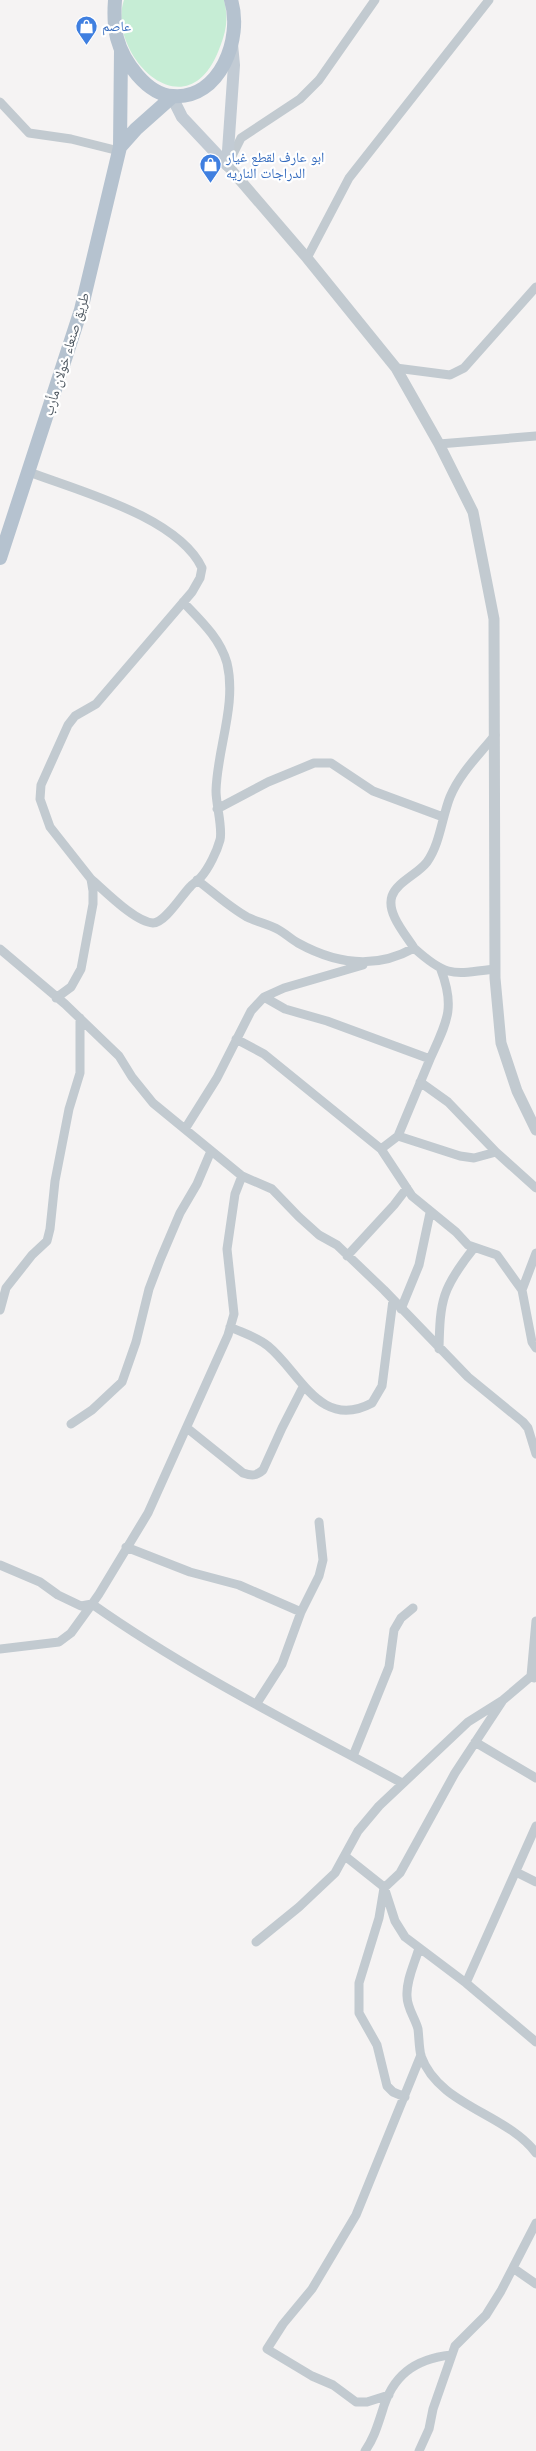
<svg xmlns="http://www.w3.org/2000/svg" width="536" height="2451" font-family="Inter,'Noto Naskh Arabic',sans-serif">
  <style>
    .green { fill: #c6edd5 }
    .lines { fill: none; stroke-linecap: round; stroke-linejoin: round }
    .minor { stroke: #c2cad0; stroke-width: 9 }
    .tertiary { stroke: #c2cad0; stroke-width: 11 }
    .secondary { stroke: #c2cbd4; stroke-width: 12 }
    .primary { stroke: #b5c2cf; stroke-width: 14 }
    .labels { text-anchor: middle; stroke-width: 4.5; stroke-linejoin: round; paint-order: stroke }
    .shop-label { font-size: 14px; fill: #366cbe; stroke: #fff; text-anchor: start }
    .street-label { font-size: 14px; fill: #4c565f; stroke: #fff }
  </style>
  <rect width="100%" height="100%" fill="#f5f3f3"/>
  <path class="green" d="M 124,0 L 224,0 C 229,19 226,33 218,52 C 184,134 106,52 124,0 Z"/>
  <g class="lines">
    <path class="minor" d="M 0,102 L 29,133 L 71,139 L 119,151
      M 229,162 L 241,138 L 300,99 L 319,80 L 375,0
      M 307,258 L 349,178 L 489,0
      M 396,368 L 450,375 L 464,368 L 536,287
      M 439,444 L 536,436
      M 29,472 C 79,491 178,517 202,568 L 200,578 L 192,592 L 96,704 L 75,716 L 68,725 L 41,785 L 40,799 L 50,827 L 91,879 L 93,891 L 93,904 L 81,969 L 71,987 L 56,998
      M 217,809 L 268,782 L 314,763 L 331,763 L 373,791 L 443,817
      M 91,879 C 105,891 135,922 153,923 C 165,923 181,896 190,887 C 193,883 198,881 201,877 C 209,868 217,851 220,840 C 223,828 216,805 216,791 C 217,749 237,705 227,663 C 220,638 200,620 183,602
      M 197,880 C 213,892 229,907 247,917 C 257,922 269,924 279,930 C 286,934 291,939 298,943 C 336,964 375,970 414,948 C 447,978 453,974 495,969
      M 414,948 C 406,935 386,913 392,896 C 397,882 418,874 427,862 C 440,844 442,817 450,797 C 460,773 479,755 495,735
      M 0,949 L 65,1004 L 119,1056 L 132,1077 L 153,1103 L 242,1176 L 235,1194 L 227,1249 L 234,1314 L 228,1335 L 148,1513 L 99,1594 L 92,1604 L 81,1606 L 58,1595 L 40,1582 L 0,1565
      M 264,997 L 285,1009 L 327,1021 L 430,1059 C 446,1023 456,1009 441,970
      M 236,1039 L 264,1054 L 381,1149 L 412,1196 L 456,1232 L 468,1245 L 497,1255 L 522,1290 L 532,1342 L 536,1348
      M 430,1059 L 398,1136 L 460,1156 L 474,1158 L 496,1152
      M 420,1082 L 448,1102 L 496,1152 L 536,1188
      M 185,1129 L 217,1078 L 251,1011 L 264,997 L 284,988 L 363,965
      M 381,1149 L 398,1136
      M 242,1176 L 272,1189 L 299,1217 L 319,1235 L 337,1245 L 384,1290 L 468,1377 L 523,1422 L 528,1428 L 536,1454
      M 347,1256 L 394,1205 L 407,1188
      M 522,1290 L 536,1253
      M 401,1309 L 419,1265 L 430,1213
      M 0,1310 L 6,1288 L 32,1255 L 47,1241 L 50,1229 L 55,1181 L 69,1109 L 80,1073 L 80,1018
      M 230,1327 C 243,1333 257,1337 268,1346 C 300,1372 320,1431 372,1403 L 382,1386 L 393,1300
      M 439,1349 C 440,1300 442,1288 474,1248
      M 71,1424 L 92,1410 L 122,1382 L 136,1342 L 149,1289 L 160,1260 L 180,1213 L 197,1184 L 211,1151
      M 187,1428 L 243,1473 C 252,1476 256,1476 263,1470 L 282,1428 L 303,1387
      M 126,1547 L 190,1572 L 239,1585 L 301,1612
      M 0,1649 L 59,1642 L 71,1633 L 92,1604 C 190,1673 297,1726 402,1783
      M 534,1678 L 531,1676 L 536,1621
      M 257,1703 L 282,1664 L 301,1612 L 319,1576 L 323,1560 L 319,1522
      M 475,1742 L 536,1778
      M 353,1756 L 389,1667 L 394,1630 L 401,1618 L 413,1608
      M 345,1856 L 384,1887 L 395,1921 L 405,1937 L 466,1983 L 536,2042
      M 516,1872 L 536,1882
      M 256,1942 L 299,1907 L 335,1873 L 358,1831 L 379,1806 L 468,1722 L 503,1700 L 536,1672
      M 419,1948 C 415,1963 406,1980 407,1996 C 407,2008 415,2018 418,2029 C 419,2037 419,2048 421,2056 C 439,2106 506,2113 536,2153
      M 466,1983 L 536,1826
      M 405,2097 L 393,2092 L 387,2086 L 377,2045 L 359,2013 L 359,1983 L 379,1918 L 384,1888 L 400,1873 L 455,1773 L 503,1700
      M 513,2268 L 536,2284
      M 389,2395 L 367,2402 L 356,2402 L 333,2385 L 312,2376 L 267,2349 L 283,2324 L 312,2289 L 356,2215 L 421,2055
      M 365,2451 C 374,2438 377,2427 382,2412 C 392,2376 414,2359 451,2355
      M 419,2451 L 429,2429 L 433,2409 L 455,2346 L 486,2315 L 501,2291 L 536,2223"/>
    <path class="tertiary" d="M 227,165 L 307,258 L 396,368 L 439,444 L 473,512 L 494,619 L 495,978 L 501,1043 L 517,1091 L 536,1130"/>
    <path class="secondary" d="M 172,97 L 182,117 L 227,165
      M 227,165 L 234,65 L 232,44"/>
    <path class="primary" d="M 115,0 C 114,13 114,25 117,38 C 123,61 147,95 173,96 C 220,100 243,38 231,0
      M 120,147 L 136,129 L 172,97
      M 0,558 L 81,310 L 120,147 L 121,50"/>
  </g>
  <defs>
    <symbol id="shop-pin" viewBox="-11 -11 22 30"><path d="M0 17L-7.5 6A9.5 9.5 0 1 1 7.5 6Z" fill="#3f7fe0" stroke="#fff"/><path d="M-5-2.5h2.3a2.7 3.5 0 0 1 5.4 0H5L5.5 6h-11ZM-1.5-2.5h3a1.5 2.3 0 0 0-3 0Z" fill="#fff"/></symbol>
  </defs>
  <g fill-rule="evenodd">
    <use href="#shop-pin" x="74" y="14" width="25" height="34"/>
    <use href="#shop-pin" x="198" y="152" width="25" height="34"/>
  </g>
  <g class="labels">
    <g class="shop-label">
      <text x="102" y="31">عاصم</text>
      <text x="226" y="162">ابو عارف لقطع غيار<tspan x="226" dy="16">الدراجات الناريه</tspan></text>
    </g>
    <g class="street-label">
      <text transform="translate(66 354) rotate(-73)" y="5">طريق صنعاء خولان مأرب</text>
    </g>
  </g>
</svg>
